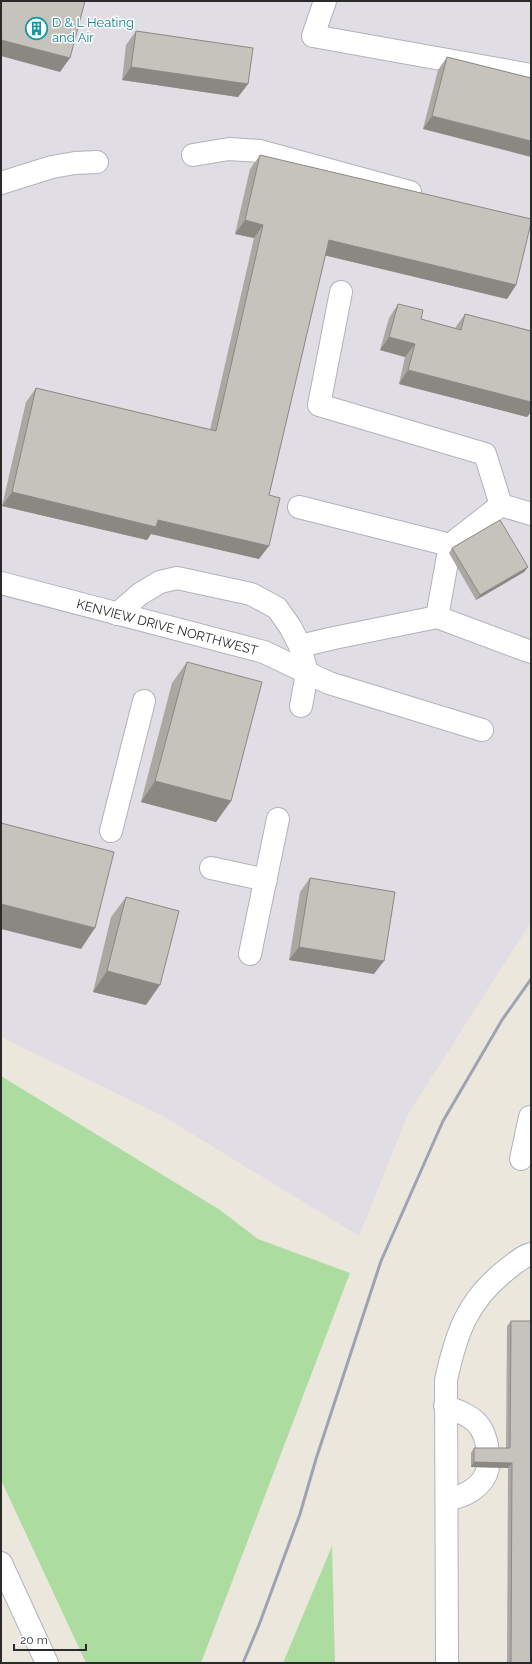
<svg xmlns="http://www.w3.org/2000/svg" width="532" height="1664" font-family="Raleway,sans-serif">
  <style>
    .industrial { fill: #e0dde4 }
    .green { fill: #acdc9f }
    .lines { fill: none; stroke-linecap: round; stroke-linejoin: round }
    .minor-casing { stroke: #b1b2bc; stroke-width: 24 }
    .minor { stroke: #fff; stroke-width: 22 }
    .rail { stroke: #a0a1b2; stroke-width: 3 }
    .wall { fill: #aaa8a3 }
    .shaded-wall { fill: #8b8884 }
    .building { fill: #c6c3bd; stroke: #8b8884 }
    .labels { text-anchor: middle; stroke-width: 3; stroke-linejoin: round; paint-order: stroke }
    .culture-label { font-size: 13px; fill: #0d838f; stroke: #fff; text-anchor: start }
    .street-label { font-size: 13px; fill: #2a2a2a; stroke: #fff }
  </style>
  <rect width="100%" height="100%" fill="#ebe7dd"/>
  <path class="industrial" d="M 1,1 L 531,1 L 531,922 L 408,1114 L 359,1236 L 163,1116 L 1,1037 Z"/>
  <path class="green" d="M 1,1076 L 220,1210 L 258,1239 L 350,1273 L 201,1663 L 86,1663 L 1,1480 Z
    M 332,1546 L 335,1663 L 283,1663 Z"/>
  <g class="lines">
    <defs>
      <g id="minor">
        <path d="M 325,1 L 313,36 L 531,75"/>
        <path d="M 193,155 L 229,149 L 260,151 L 410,192"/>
        <path d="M 1,183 L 52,167 L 75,163 L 97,162"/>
        <path d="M 341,292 L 319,405 L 485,454 L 501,505 L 531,514"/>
        <path d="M 299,507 L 450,545 L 501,505"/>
        <path d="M 450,545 L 437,617 L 531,652"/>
        <path id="s1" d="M 1,583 L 264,652 L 329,683 L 482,730"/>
        <path d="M 117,614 L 140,594 L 160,582 L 177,578 L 251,594 L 277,608 L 291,628 L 300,646 L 307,673 L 301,706"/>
        <path d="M 300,646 L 334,638 L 437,617"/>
        <path d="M 111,831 L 144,701"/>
        <path d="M 211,868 L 266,880"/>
        <path d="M 250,954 L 278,819"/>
        <path d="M 521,1159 L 530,1117"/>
        <path d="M 445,1406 C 472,1416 485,1422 488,1453"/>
        <path d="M 448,1499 C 465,1497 484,1486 488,1468"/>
        <path d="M 1,1563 L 47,1663"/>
        <path d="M 447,1663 L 446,1380 C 456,1334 467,1301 505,1271 C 513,1265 522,1256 531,1254"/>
      </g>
    </defs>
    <use href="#minor" class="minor-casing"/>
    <use href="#minor" class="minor"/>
    <path class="rail" d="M 243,1663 L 259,1625 L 300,1514 L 316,1459 L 381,1261 L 443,1121 L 502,1020 L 531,979"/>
  </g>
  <path class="wall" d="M 136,31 L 248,84 L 238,97 L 122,80 L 126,45 Z
    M 447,57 L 531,78 L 423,129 L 438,70 Z
    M 260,155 L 516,285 L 507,299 L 325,255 L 269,495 L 259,559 L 151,534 L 147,540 L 2,506 L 26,402 L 36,388 L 210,430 L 254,238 L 235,234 L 250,169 Z
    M 398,304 L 421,319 L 455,328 L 465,314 L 531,331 L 531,412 L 527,417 L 399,384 L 405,357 L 380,350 L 389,318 Z
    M 452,548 L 528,567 L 524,572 L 476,600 L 449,553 Z
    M 187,662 L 231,801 L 216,822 L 141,802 L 172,683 Z
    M 310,878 L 374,974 L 289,960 L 300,892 Z
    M 126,897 L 146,1005 L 93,992 L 111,917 Z
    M 511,1321 L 531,1663 L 507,1663 L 508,1468 L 471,1467 L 471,1453 L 474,1448 L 506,1448 L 507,1326 Z"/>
  <path class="shaded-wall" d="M 1,40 L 70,58 L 60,72 L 1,56 Z
    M 131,67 L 248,84 L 238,97 L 122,80 Z
    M 432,116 L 531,141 L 531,157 L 423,129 Z
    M 245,220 L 263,225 L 254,238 L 235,234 Z
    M 329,240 L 516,285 L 507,299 L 319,254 Z
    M 389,337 L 415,344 L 405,357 L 380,350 Z
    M 408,370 L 531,402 L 531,412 L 527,417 L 399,384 Z
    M 12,492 L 158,520 L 269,546 L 259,559 L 151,534 L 147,540 L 2,506 Z
    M 528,567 L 524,572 L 476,600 L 480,595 Z
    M 155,781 L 231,801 L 216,822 L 141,802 Z
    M 1,904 L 95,928 L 81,949 L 1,929 Z
    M 299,947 L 384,961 L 374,974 L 289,960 Z
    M 107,971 L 160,985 L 146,1005 L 93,992 Z
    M 474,1462 L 512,1463 L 508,1468 L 471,1467 Z"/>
  <path class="building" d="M 1,1 L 85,1 L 70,58 L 1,40 Z
    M 136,31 L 253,48 L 248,84 L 131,67 Z
    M 447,57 L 531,78 L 531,141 L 432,116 Z
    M 260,155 L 531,219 L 531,223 L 516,285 L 329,240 L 269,495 L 280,498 L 269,546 L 158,520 L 156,527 L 12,492 L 36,388 L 216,431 L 263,225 L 245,220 Z
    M 398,304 L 423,310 L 421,319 L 461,330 L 465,314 L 531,331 L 531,402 L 408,370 L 415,344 L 389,337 Z
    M 500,520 L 528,567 L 480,595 L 452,548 Z
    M 187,662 L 262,682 L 231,801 L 155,781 Z
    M 1,823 L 114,852 L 95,928 L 1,904 Z
    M 310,878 L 395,892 L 384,961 L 299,947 Z
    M 126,897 L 179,911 L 160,985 L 107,971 Z
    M 511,1321 L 531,1321 L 531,1663 L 511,1663 L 512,1463 L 474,1462 L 474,1448 L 510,1448 Z"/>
  <defs>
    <symbol id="building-ring" viewBox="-11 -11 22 22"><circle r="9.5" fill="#fff" stroke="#0f9aa8" stroke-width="1.5"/><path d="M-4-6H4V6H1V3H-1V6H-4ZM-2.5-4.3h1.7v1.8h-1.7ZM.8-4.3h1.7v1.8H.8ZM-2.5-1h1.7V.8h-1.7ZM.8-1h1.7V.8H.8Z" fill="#0f9aa8"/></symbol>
  </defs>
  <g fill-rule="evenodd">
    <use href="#building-ring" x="24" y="16" width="25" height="25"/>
  </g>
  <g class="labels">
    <g class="culture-label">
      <text x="52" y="27">D &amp; L Heating<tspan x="52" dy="15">and Air</tspan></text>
    </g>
    <g class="street-label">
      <text dy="5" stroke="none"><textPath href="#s1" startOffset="172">KENVIEW DRIVE NORTHWEST</textPath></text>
    </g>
  </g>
  <rect width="532" height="1664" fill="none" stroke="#2a2a2a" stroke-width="4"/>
  <path d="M14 1644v6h72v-6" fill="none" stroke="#2a2a2a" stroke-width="2"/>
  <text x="20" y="1644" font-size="12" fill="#2a2a2a" stroke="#ffffff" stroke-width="3" paint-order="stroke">20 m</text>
</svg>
